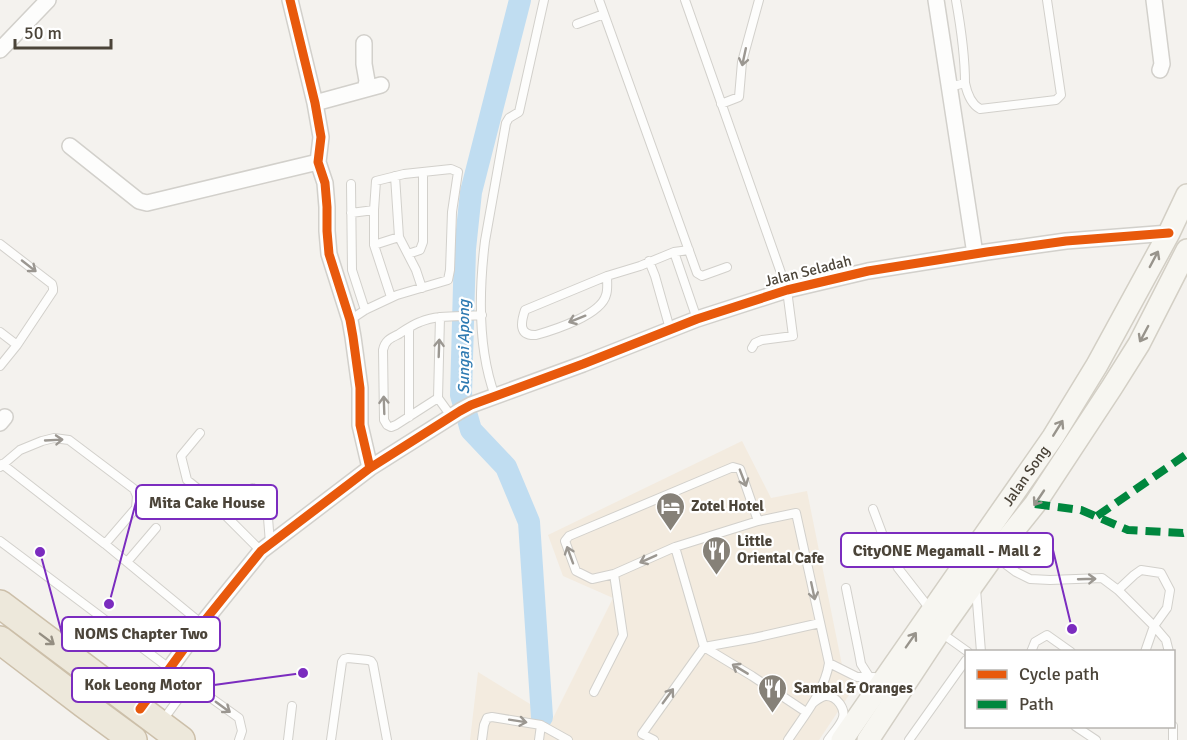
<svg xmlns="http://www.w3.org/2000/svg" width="1187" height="740" font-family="Signika,sans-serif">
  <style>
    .commercial { fill: #f3ebdf }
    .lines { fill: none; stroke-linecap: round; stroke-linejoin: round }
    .river { stroke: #c0ddf1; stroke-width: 22 }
    .lane-casing { stroke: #d2d0cb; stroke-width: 10 }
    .street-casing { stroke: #d2d0cb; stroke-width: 18 }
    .secondary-casing { stroke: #d3cfc5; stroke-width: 24 }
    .highway-casing { stroke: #ccbfa9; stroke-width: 30 }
    .lane { stroke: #fdfdfc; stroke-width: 8 }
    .street { stroke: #fdfdfc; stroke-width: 15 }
    .secondary { stroke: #f7f6f1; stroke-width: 21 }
    .highway { stroke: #ede8db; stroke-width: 27 }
    .quiet { stroke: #00873e; stroke-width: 8; stroke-dasharray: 15 8; stroke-linecap: butt }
    .cycleway-casing { stroke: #fff; stroke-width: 13 }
    .cycleway { stroke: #e8590c; stroke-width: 9 }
    .oneway { stroke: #9b9791 }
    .oneway2 { stroke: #98948c }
    .oneway3 { stroke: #948e82 }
    .labels { text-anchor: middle; stroke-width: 4.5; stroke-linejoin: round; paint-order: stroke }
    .street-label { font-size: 15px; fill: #4b4439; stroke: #fff }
    .poi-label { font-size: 15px; font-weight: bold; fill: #4b4439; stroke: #fff; text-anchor: start }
    .water-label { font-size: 16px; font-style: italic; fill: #2e7ab2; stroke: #fff }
    .leader { fill: none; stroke: #7b2cbf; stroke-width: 2 }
    .callout-dot { fill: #7b2cbf; stroke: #fff; stroke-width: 2 }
    .callout { fill: #fff; stroke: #7b2cbf; stroke-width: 2 }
    .callout-label { font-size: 16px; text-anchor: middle; font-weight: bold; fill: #4b4439 }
  </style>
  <rect width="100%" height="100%" fill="#f4f2ee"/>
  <path class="commercial" d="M 742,441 L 771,498 L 807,491 L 842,665 L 863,674 L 819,740 L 470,740 L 478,672 L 553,718 L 613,598 L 563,576 L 548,535 Z"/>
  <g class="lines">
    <path class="river" d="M 520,0 L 471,192 L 465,249 L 461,395 L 471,430 L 506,467 L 529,522 L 542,717"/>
    <defs>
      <path id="lane" d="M 599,0 L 697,273 L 702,276 L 727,267
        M 685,0 L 787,290 L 793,336 L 762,340 L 755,343 L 752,348
        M 577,24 L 604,14
        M 965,83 C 967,93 971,104 980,109 L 1056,100 L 1061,95 L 1047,0
        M 949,87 L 965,83 C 965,55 961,28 956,0
        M 721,104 L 739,97 L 742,62 L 759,0
        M 395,176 L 399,237 L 416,270 L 422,288
        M 351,184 L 352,270 L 365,310
        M 351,213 L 374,210
        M 0,244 L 52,284 L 53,288 L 53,291 L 17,345 L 0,366
        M 374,245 L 399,237
        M 674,252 L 697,319
        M 408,254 L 420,250 L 423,242 L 423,172
        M 649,261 L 655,276 L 670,329
        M 607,276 C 607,282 608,290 606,295 C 601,315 554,330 536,335 C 518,336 521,322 525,310 L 607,276 L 640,266 L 674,252 L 689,250
        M 440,317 L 438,398 L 451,416
        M 350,320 L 365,310 L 397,295 L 448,280 L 450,270 L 452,212 L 458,172 L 451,169 L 404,174 L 376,181 L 374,210 L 374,245 L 391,297
        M 0,332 L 17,345
        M 495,396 C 478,350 479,290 485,241 L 506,123 L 509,118 L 519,112 L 544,0
        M 438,398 L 396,425 L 391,427 L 387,425 L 384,420 L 383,350 C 385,340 391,338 399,334 C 405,330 412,325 420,322 C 439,314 462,317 482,315
        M 409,417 L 409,328
        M 200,433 L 181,456 L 187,480 L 202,492 L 261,551
        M 2,464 L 105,544 L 202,624
        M 0,467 L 20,450 L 42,441 L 54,438 L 69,440 L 134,489 L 137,496 L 136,508 L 105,544
        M 253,488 L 265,510 L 268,518 L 270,543
        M 873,509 L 885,541 L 898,568 L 930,609
        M 0,541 L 169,668 L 239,718 L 242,731 L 239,740
        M 675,547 L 758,521 L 796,513 L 829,663 C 825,691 803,717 788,740
        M 996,557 L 1016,572 L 1030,579 L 1050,580 L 1102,578 L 1118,590 L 1154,626 L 1166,640 L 1169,652
        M 127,562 L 156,528
        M 614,574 L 592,579 L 576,571 L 565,541 L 569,536 L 733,467 L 740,469 L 758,521
        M 846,588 L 859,653 L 861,664 L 870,678
        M 976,589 L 981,652
        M 1118,590 L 1134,575 L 1141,570 L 1161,573 L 1170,590 L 1167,608 L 1154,626 L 1145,652
        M 940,632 L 968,652
        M 1031,652 L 1035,642 L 1047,635 L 1071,652
        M 829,663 L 857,677 L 874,677
        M 594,692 L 623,635 L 614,574 L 675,547 L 704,647 L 642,734 L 654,740
        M 813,703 C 817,700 820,697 825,696 C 837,695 847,710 842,720 C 839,727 832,734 828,740
        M 806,712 L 752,676 L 704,647 L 754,638 L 820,623
        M 163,720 L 190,683
        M 1075,726 L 1096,740
        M 1173,726 L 1173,740
        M 288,740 L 292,706
        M 331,740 L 342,662 L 344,659 L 348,658 L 368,660 L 371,661 L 373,664 L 387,740
        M 482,740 L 484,725 L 487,718 L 492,717 L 541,725 L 568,740
        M 539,740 L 541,725
        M 909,740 L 966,660"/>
      <path id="street" d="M 290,0 L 315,103 L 321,137 L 318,162 L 325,183 L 327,207 L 327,231 L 329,254 L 350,320 L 353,337 L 360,388 L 360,425 L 370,468
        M 936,0 L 975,254
        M 1154,0 L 1162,64 L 1160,70
        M 364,43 L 364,64 L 367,81 L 365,89
        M 0,50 L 48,0
        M 315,103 L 381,85
        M 70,146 L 139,201 L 147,203 L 318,162
        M 0,423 L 5,417
        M 140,709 L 202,624 L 261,551 L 370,468 L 460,411 L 471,405 L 583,364 L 697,319 L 787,290 L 868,271 L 987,252 L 1066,241 L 1169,233"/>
      <g id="secondary">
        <path id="s1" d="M 842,740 L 1053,437 L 1097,365 L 1169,233 L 1187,195"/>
        <path d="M 868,740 L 940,631 L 994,555 L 1035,504 L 1112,387 L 1139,344 L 1187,250"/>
      </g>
      <path id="highway" d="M 0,604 L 181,740
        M 0,640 L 84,704 L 133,740"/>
    </defs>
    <use href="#lane" class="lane-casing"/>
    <use href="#street" class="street-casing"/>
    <use href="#secondary" class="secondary-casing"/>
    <use href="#highway" class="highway-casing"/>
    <use href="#lane" class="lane"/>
    <use href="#street" class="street"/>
    <use href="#secondary" class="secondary"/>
    <use href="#highway" class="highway"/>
    <path class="quiet" d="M 1035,504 L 1081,510 L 1128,530 L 1183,533 L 1187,532
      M 1097,516 L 1187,454"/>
    <defs>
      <path id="cycleway" d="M 290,0 L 315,103 L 321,137 L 318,162 L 325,183 L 327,207 L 327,231 L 329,254 L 350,320 L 353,337 L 360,388 L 360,425 L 370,468
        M 140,709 L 202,624 L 261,551 L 370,468 L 460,411 L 471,405 L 583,364 L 697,319 L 787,290 L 868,271 L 987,252 L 1066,241 L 1169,233"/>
    </defs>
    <use href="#cycleway" class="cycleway-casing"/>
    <use href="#cycleway" class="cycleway"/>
  </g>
  <defs><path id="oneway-shaft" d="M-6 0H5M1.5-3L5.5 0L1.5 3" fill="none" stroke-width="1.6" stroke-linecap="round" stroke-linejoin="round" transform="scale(1.5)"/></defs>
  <g class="oneway">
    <use href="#oneway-shaft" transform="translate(744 57) rotate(102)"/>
    <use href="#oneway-shaft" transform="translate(29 266) rotate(38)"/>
    <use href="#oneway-shaft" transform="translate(577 319) rotate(158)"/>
    <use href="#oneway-shaft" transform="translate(439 348) rotate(-88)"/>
    <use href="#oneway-shaft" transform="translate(384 405) rotate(-92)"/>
    <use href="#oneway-shaft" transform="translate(54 440) rotate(-3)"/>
    <use href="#oneway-shaft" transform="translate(743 478) rotate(69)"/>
    <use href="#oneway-shaft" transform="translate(570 555) rotate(-110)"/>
    <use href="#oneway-shaft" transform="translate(648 559) rotate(156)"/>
    <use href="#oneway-shaft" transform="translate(1087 579) rotate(-2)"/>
    <use href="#oneway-shaft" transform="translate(813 591) rotate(78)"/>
    <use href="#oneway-shaft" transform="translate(740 669) rotate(-149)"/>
    <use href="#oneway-shaft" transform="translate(668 696) rotate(-54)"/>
    <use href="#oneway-shaft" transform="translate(223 707) rotate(36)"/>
    <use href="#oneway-shaft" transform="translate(518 721) rotate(9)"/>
  </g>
  <g class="oneway2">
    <use href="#oneway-shaft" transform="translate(1154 259) rotate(-62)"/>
    <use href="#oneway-shaft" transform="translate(1144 334) rotate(118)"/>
    <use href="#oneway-shaft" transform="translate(1058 428) rotate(-58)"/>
    <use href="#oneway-shaft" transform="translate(1039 498) rotate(124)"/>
    <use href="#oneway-shaft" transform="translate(911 640) rotate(-55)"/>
  </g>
  <use class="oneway3" href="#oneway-shaft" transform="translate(47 639) rotate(37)"/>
  <defs>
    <symbol id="hotel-pin" viewBox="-11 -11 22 30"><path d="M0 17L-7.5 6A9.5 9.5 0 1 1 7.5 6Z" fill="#868178" stroke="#fff"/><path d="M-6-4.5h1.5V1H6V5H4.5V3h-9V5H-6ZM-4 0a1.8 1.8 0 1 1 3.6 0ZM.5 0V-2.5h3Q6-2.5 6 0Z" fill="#fff"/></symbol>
    <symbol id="restaurant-pin" viewBox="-11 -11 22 30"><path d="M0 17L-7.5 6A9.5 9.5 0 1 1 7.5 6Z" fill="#868178" stroke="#fff"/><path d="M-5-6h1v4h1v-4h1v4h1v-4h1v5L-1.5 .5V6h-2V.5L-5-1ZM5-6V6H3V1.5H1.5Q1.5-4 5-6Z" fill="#fff"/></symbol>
  </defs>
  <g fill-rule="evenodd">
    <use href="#hotel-pin" x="654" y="490" width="33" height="45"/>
    <use href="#restaurant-pin" x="700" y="534" width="33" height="45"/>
    <use href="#restaurant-pin" x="756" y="672" width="33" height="45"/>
  </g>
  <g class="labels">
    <g class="street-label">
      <text transform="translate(808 271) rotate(-14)" y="5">Jalan Seladah</text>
      <text dy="5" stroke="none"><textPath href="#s1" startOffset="322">Jalan Song</textPath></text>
    </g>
    <g class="poi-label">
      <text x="691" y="511">Zotel Hotel</text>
      <text x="737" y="546">Little<tspan x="737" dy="17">Oriental Cafe</tspan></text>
      <text x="794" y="693">Sambal &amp; Oranges</text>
    </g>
    <g class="water-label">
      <text transform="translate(463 347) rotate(-90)" y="6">Sungai Apong</text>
    </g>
  </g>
  <path class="leader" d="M109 604L136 502M1072 629L1053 550M40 552L62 634M303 673L214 685"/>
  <g class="callout-dot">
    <circle cx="109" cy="604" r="6"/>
    <circle cx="1072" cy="629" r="6"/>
    <circle cx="40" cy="552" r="6"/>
    <circle cx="303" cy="673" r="6"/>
  </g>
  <g class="callout">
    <rect x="136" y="485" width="141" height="34" rx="6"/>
    <rect x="841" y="533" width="212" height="34" rx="6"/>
    <rect x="62" y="617" width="158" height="34" rx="6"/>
    <rect x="72" y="668" width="142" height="34" rx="6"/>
  </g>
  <g class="callout-label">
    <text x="207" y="508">Mita Cake House</text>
    <text x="947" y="556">CityONE Megamall - Mall 2</text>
    <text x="141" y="639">NOMS Chapter Two</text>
    <text x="143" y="690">Kok Leong Motor</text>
  </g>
  <rect x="965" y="650" width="210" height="78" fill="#ffffff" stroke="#b7b4b0" stroke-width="1.5"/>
  <rect x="977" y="670" width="30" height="9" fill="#e8590c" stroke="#b7b4b0" stroke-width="1.5"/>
  <text x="1019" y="680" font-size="18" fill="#4b4439">Cycle path</text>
  <rect x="977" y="700" width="30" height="9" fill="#00873e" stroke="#b7b4b0" stroke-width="1.5"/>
  <text x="1019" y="710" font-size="18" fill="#4b4439">Path</text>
  <path d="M15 39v9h96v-9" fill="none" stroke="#4b4439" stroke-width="3"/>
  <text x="24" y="39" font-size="18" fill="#4b4439" stroke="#ffffff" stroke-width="4.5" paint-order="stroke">50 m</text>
</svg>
